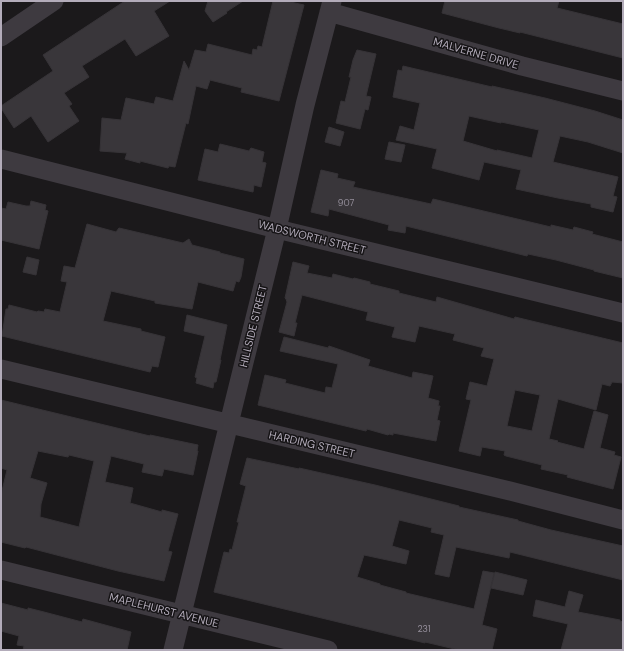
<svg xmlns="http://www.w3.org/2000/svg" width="624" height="651" font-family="'DM Sans',sans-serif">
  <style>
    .building { fill: #39363a; stroke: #363337; fill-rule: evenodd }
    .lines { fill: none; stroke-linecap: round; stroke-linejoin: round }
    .minor { stroke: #3e3a40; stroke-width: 19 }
    .labels { text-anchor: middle; stroke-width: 3; stroke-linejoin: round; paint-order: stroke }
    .number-label { font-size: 9px; fill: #948e9a }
    .street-label { font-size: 11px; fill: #b3acba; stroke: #161416 }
  </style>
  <rect width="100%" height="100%" fill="#1b191b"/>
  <path class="building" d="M 125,1 L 170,1 L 154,11 L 169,36 L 136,56 L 125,39 L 82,66 L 89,77 L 64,93 L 72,104 L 69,106 L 79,121 L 48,142 L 31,116 L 14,128 L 1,108 L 1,106 L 53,71 L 43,55 Z
    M 208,1 L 243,1 L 226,12 L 227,13 L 213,22 L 205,11 Z
    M 273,1 L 286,1 L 304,5 L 279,101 L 241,92 L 242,88 L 210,80 L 207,89 L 196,86 L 188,124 L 186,123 L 175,167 L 169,166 L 168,168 L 140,161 L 140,163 L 125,159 L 127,153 L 100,151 L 102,118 L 121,120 L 126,98 L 154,104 L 156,97 L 173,101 L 184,61 L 189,70 L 195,50 L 206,52 L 208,44 L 252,55 L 253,49 L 257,50 L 258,46 L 262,47 Z
    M 445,1 L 559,1 L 557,8 L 623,24 L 623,58 L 520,32 L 520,33 L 499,28 L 442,13 Z
    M 357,50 L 376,54 L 366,96 L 371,97 L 368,110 L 365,109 L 360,129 L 336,123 L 341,101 L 345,102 L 351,77 L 349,77 L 353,60 Z
    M 403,66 L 492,87 L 492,86 L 545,98 L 595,111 L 623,120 L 623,153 L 588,142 L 560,136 L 553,162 L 618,177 L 613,196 L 617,197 L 613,212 L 591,207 L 591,204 L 558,198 L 516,189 L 521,170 L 484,162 L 479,180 L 432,168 L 437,149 L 396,140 L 400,126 L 414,130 L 420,103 L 393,97 L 398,70 L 402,71 ZM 469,116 L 501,123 L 501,122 L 539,130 L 532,158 L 497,150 L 497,151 L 463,141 Z
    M 329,127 L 344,132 L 340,146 L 325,142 Z
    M 389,142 L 405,145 L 401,162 L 385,159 Z
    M 220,144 L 249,151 L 251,148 L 264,152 L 262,162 L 266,163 L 261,187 L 254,185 L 253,192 L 198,180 L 205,149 L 218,152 Z
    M 321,170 L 338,174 L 337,178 L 355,182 L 353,187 L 431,204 L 433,199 L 551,227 L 551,225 L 573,230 L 574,227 L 593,232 L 592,234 L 623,242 L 623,278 L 594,271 L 594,270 L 556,260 L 528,254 L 527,256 L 406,226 L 405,233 L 388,230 L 389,225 L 329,209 L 328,216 L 311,212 Z
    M 31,201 L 46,205 L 45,210 L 48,211 L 39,249 L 1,240 L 1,208 L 6,209 L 8,202 L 26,206 L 30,206 Z
    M 87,224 L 116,232 L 119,228 L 183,243 L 189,239 L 192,245 L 220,252 L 220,253 L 244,259 L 241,277 L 239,282 L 236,281 L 233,291 L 198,282 L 192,309 L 155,303 L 155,301 L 111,291 L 103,321 L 141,329 L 141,331 L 165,337 L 158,367 L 152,366 L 150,372 L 2,336 L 6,309 L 8,309 L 9,305 L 37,312 L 38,311 L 44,312 L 45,309 L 60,312 L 67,282 L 61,281 L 64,266 L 75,268 Z
    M 27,257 L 39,260 L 36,275 L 23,272 Z
    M 293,262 L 309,266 L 307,273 L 332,278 L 333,274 L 353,279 L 354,278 L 370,282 L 370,284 L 399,291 L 399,293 L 436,302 L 437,297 L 514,319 L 515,317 L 623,343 L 623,383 L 612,382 L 610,386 L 602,384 L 596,410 L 558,399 L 549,439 L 558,441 L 557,442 L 584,449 L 594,411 L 608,415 L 600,448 L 615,452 L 614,455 L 621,457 L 613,489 L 567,477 L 568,475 L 541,469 L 542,465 L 506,456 L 504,455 L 505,451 L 482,447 L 480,456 L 459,451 L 471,400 L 466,399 L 470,382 L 487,386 L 494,359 L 481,356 L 484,348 L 453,340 L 455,334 L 419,326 L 415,342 L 392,337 L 395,327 L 366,320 L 368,312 L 302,295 L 295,323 L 297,323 L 294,336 L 279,332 L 287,302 L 286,299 L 285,298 ZM 515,390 L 540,395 L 532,431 L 507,426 Z
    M 187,315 L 227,325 L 220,360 L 221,360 L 216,382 L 214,382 L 213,388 L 196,383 L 197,378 L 195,377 L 205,336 L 184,331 Z
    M 284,337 L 328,348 L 329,346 L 367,359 L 370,360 L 368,366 L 412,378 L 413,372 L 433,376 L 428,398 L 439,401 L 438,406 L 440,406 L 437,420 L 440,421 L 436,441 L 393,433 L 393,435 L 389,434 L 388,435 L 367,429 L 366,431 L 258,405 L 265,375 L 286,380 L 285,383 L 325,393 L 326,387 L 332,388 L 338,364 L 280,351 Z
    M 1,400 L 150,436 L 150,435 L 198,445 L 197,451 L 198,451 L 193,475 L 164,469 L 162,476 L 142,472 L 144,464 L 111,456 L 105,482 L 133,488 L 130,503 L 162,512 L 162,510 L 178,514 L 168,551 L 172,552 L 164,581 L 118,571 L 26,547 L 25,548 L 1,542 L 1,495 L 7,470 L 1,468 ZM 38,451 L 68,457 L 69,455 L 94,461 L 79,527 L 40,517 L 41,504 L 47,483 L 30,478 Z
    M 247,458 L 299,469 L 299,468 L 375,485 L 459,506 L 459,507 L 518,520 L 518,521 L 551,530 L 623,546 L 623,580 L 510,552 L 509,558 L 456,547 L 449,577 L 435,574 L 444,535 L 431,532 L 432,528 L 399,520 L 392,546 L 409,551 L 406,564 L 364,555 L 357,577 L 380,584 L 380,585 L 406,592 L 406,593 L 474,609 L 483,571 L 494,573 L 482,625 L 497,629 L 492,650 L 459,650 L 425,642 L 425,643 L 214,592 L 224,552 L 229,553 L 230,549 L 232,550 L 239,522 L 237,522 L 246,486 L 240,484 Z
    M 495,572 L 527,580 L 523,595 L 491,588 Z
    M 569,591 L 583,595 L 578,612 L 620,620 L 620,621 L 623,622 L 623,650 L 561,650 L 568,624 L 533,616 L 536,600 L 565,607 Z
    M 1,603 L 28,610 L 28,608 L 44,612 L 82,622 L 83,619 L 131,632 L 127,650 L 23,650 L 24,646 L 17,645 L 19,636 L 1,631 Z"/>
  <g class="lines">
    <path class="minor" d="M 329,12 L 522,66 L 623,91
      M 1,37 L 54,1
      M 1,159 L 277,229 L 623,313
      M 1,369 L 510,491 L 623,520
      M 1,570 L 328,650
      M 173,650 L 277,229 L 305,105 L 332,1"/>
  </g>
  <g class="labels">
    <g class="number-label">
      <text x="346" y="206">907</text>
      <text x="424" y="632">231</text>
    </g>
    <g class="street-label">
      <text transform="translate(476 53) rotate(16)" y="4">MALVERNE DRIVE</text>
      <text transform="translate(312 237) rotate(14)" y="4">WADSWORTH STREET</text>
      <text transform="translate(253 326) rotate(-76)" y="4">HILLSIDE STREET</text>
      <text transform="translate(312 444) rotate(13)" y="4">HARDING STREET</text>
      <text transform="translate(164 610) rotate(14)" y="4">MAPLEHURST AVENUE</text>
    </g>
  </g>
  <rect width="624" height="651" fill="none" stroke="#b3acba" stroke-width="4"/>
</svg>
